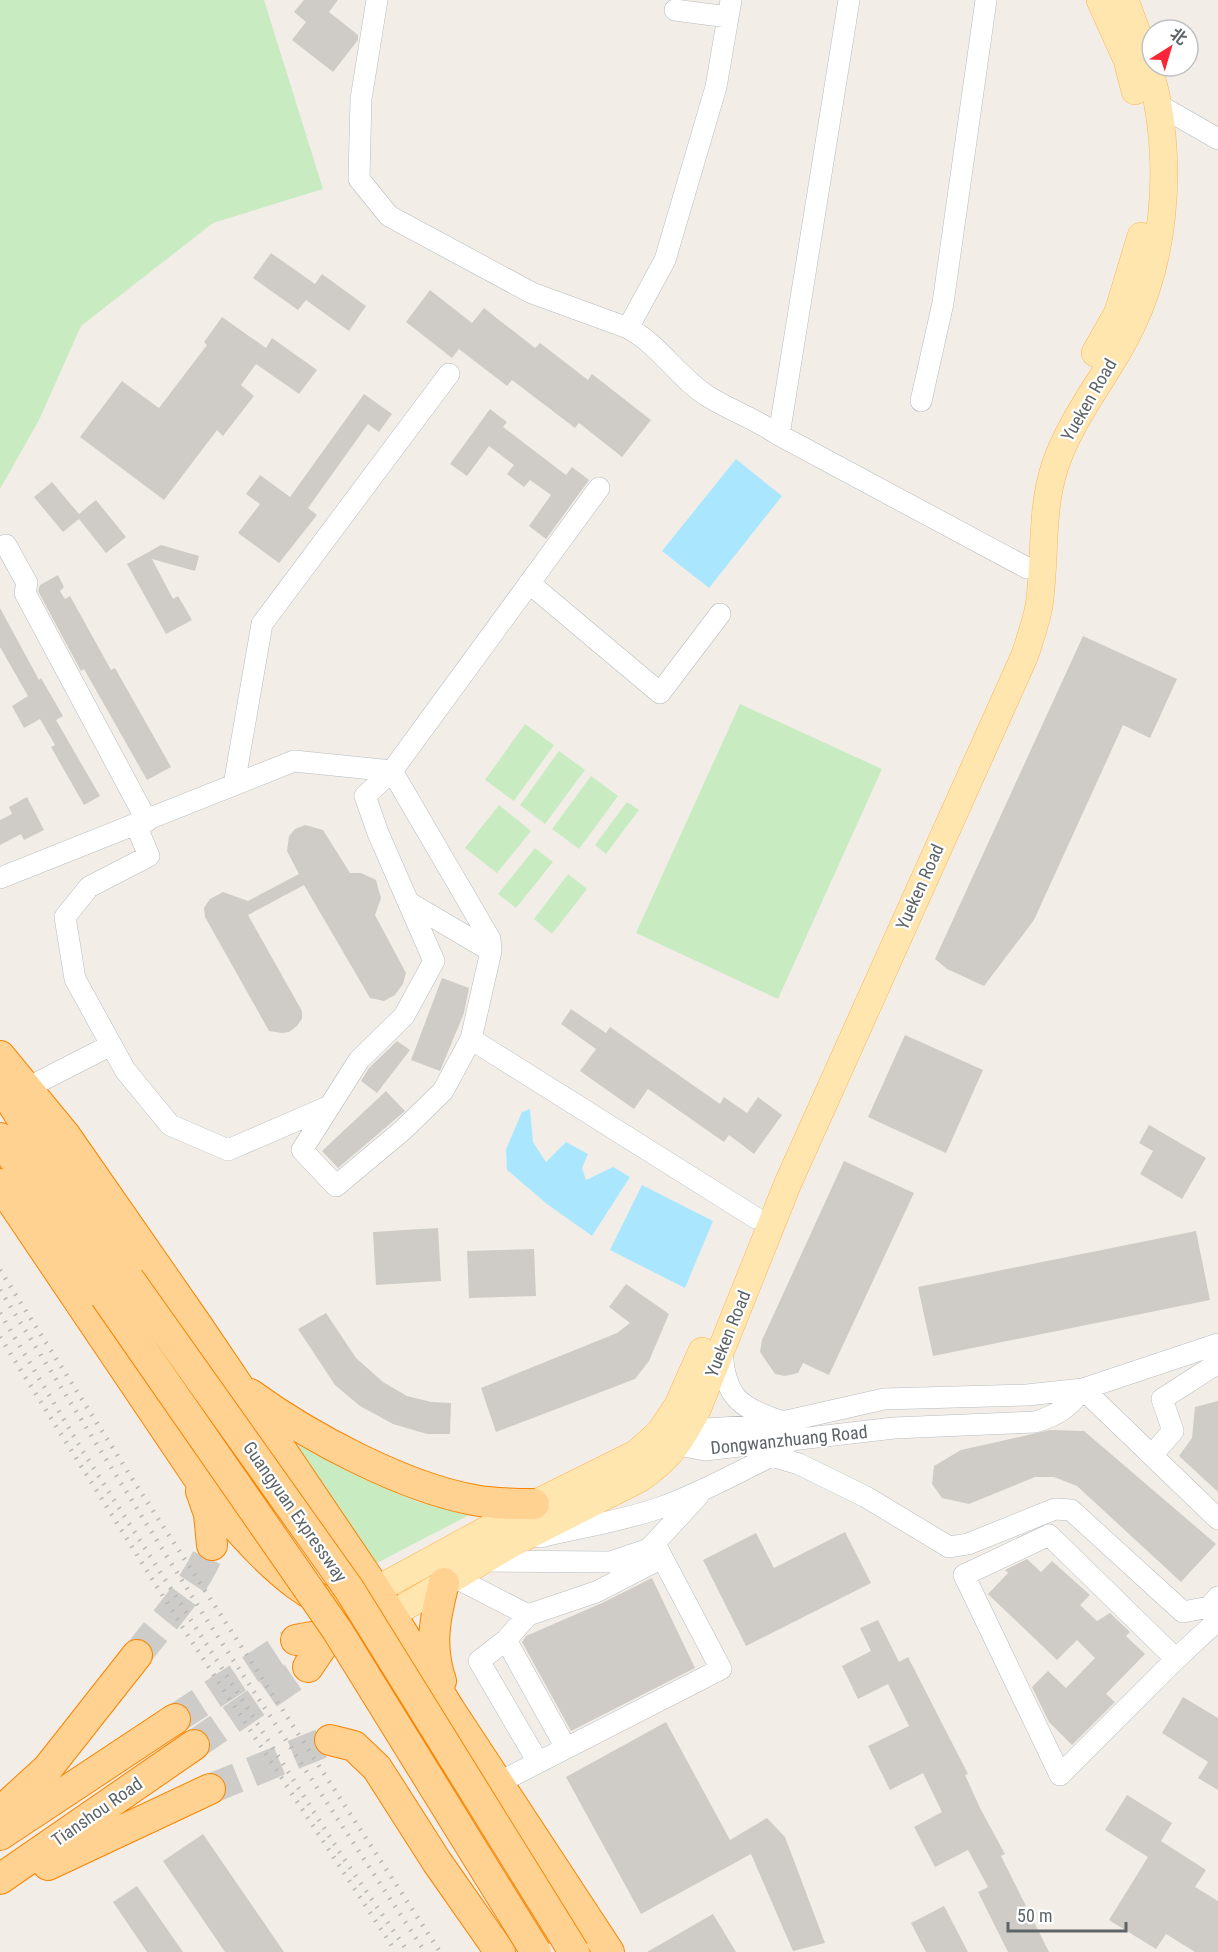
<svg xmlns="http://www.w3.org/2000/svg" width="1218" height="1952" font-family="'Roboto Condensed','Noto Sans SC',sans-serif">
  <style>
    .green { fill: #c8ebc2 }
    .water { fill: #aae7ff }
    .building { fill: #cfcbc6 }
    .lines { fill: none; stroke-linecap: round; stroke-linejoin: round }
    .highway-tunnel { stroke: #cdccc8; stroke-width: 30; stroke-dasharray: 30 15; stroke-linecap: butt }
    .minor-casing { stroke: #b7bbbf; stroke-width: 22 }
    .major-casing { stroke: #ffb453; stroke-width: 28 }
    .highway-casing { stroke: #f98400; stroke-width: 32 }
    .minor { stroke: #fff; stroke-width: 21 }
    .major { stroke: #ffe6af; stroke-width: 27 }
    .highway { stroke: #ffd291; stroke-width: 30 }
    .rail { stroke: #b6b7b8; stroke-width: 4.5; stroke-dasharray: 1.5 8; stroke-linecap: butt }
    .highway-bridge-casing { stroke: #f98400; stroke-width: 32; stroke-linecap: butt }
    .highway-bridge { stroke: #ffd291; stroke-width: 30 }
    .labels { text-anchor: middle; stroke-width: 4.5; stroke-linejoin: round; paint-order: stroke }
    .street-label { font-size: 18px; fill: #5e6569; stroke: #fff }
  </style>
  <rect width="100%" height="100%" fill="#f2eee7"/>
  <path class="green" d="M 0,0 L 264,0 L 323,189 L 213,223 L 81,326 L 39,420 L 0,489 Z
    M 740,704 L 882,769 L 778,999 L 636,933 Z
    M 525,724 L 554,745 L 514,801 L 485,780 Z
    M 559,751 L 585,770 L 545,824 L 520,805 Z
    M 591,776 L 618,796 L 579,849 L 552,829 Z
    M 627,802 L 639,810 L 606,854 L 595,845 Z
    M 499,805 L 531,831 L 497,873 L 465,848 Z
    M 535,848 L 553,862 L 516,908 L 498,894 Z
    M 568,874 L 587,889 L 552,934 L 534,919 Z
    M 289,1440 L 364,1479 L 418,1502 L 475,1512 L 377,1563 Z"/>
  <path class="water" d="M 736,459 L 782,496 L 709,588 L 662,551 Z
    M 530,1109 L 533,1142 L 546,1162 L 566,1142 L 588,1154 L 582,1168 L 586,1180 L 613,1167 L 630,1177 L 592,1236 L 547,1204 L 507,1170 L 506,1149 L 522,1112 Z
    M 642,1185 L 713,1221 L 685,1288 L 610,1250 Z"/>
  <path class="building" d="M 304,0 L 338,0 L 329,12 L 358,35 L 358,40 L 333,72 L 292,40 L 306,22 L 294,12 Z
    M 271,253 L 315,284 L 322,274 L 366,306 L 349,331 L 306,300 L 298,310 L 253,278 Z
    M 430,290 L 472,323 L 484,308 L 535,348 L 540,343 L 588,380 L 592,374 L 651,420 L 622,457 L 579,423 L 575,428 L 512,380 L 507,386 L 459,349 L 452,358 L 406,322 Z
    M 222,317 L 266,348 L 272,338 L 317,370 L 299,394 L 256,364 L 241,385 L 254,396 L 223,436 L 217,430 L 164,500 L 80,437 L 122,381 L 159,408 L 207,345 L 204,342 Z
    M 364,394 L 392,414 L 379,432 L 368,424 L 308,508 L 317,515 L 279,563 L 238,533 L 260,504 L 246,494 L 260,475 L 290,497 Z
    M 490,409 L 507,422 L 503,427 L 566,475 L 572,467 L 589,480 L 546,539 L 529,526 L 551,495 L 530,480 L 524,487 L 507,474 L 514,465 L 489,446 L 467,476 L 450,464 Z
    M 52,482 L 79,514 L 96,500 L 126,537 L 106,553 L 79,519 L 63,532 L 34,497 Z
    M 161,545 L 199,556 L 195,571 L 152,559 L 173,599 L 178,596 L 192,620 L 166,634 L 127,564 Z
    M 58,575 L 64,587 L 60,591 L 65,599 L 70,596 L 111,670 L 115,668 L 171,767 L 147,780 L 84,669 L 81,671 L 38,591 L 40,585 Z
    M 0,608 L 39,680 L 41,678 L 63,716 L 56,720 L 100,796 L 84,805 L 51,747 L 55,745 L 40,719 L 24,728 L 12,706 L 28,696 L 0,647 Z
    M 1083,636 L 1177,679 L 1150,738 L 1123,725 L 1034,920 L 984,986 L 947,969 L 935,959 Z
    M 27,797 L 44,830 L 24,840 L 21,834 L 0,845 L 0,820 L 12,814 L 9,807 Z
    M 305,825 L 323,830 L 350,873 L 361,873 L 376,880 L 381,898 L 375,915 L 406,973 L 403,984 L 395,995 L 384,1001 L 370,998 L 304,885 L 248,915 L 302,1011 L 302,1019 L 297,1026 L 289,1032 L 282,1033 L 269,1031 L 205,917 L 204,908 L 210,899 L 223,892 L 248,901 L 299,874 L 287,851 L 289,836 L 295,829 Z
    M 442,978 L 469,988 L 464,1013 L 440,1071 L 411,1060 Z
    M 571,1009 L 606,1033 L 610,1027 L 720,1104 L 724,1097 L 747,1113 L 758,1097 L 782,1115 L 754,1154 L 729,1135 L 724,1142 L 648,1089 L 634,1109 L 580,1071 L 596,1049 L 561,1024 Z
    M 905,1035 L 983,1070 L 946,1153 L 868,1117 Z
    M 397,1041 L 410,1050 L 377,1093 L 361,1081 L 369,1068 Z
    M 386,1091 L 405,1111 L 338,1168 L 322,1151 Z
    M 1149,1125 L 1206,1158 L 1182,1199 L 1140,1174 L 1153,1151 L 1139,1143 Z
    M 844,1161 L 914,1193 L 829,1375 L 803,1363 L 798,1373 L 785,1376 L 775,1374 L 760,1352 L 762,1340 Z
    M 438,1228 L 441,1281 L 376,1285 L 373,1232 Z
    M 1196,1231 L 1210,1300 L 933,1356 L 918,1287 Z
    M 534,1249 L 536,1296 L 469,1298 L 467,1251 Z
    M 626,1284 L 669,1314 L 649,1361 L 635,1379 L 496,1432 L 481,1388 L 617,1333 L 630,1323 L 609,1307 Z
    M 326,1313 L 356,1358 L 383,1382 L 407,1396 L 431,1402 L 451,1403 L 450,1434 L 427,1434 L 393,1424 L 360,1406 L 335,1385 L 298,1329 Z
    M 1218,1401 L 1218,1492 L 1179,1456 L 1192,1438 L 1195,1407 Z
    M 1050,1430 L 1084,1431 L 1216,1544 L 1181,1582 L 1077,1486 L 1054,1477 L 1035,1477 L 969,1504 L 942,1498 L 932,1484 L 934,1466 L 961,1450 Z
    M 845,1532 L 871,1583 L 746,1646 L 703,1560 L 756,1533 L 774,1568 Z
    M 1027,1559 L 1041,1572 L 1052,1561 L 1090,1595 L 1080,1605 L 1097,1621 L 1110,1613 L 1130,1632 L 1126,1636 L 1145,1654 L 1106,1694 L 1115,1702 L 1072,1745 L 1049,1722 L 1032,1687 L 1048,1671 L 1066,1688 L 1095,1658 L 1077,1640 L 1057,1660 L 988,1594 L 1008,1573 L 1005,1570 Z
    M 652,1578 L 695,1668 L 571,1731 L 522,1642 L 526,1636 L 602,1603 Z
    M 878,1620 L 899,1662 L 908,1657 L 968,1774 L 965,1775 L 981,1810 L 1005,1854 L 1001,1856 L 1049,1952 L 1008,1952 L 978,1892 L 988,1887 L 968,1850 L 935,1867 L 914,1827 L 942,1812 L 923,1773 L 890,1790 L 868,1746 L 909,1726 L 888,1684 L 858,1699 L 842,1666 L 871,1651 L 860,1628 Z
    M 1183,1697 L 1218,1718 L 1218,1790 L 1198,1778 L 1208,1762 L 1162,1733 Z
    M 666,1722 L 730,1840 L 767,1818 L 785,1837 L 825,1943 L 793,1951 L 751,1854 L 641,1914 L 566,1777 Z
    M 1127,1795 L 1172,1823 L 1161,1841 L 1206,1870 L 1195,1887 L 1218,1901 L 1218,1952 L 1195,1952 L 1166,1934 L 1156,1949 L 1109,1920 L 1148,1857 L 1105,1830 Z
    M 203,1834 L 284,1952 L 225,1952 L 163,1861 Z
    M 137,1886 L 183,1952 L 147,1952 L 113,1902 Z
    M 944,1906 L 968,1952 L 926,1952 L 911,1923 Z
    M 713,1914 L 736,1952 L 647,1952 Z"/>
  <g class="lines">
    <path class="highway-tunnel" d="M 137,1655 C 164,1620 197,1586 212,1545
      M 175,1719 L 296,1640
      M 194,1745 L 308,1667
      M 210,1789 L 330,1740"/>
    <defs>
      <path id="minor" d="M 377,0 L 361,99 L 359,179 L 389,216 L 532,293 L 628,328
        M 731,0 L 716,87 L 665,260 L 628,328 C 660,345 679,379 709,397 C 732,411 757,420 779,435 L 849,0
        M 675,10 L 728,17
        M 1157,104 L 1218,139
        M 921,401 L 943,303 L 986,0
        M 779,435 L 1027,568
        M 599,488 L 392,771 L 490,939 L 491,951 L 471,1039 L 756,1218
        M 6,545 L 27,583 L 25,593 L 147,821
        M 529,583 L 660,693 L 720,614
        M 392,771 L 365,796 L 378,833 L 434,961 L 404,1016 L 359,1060 L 302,1150 L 336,1186 L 403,1130 L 443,1091 L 471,1039
        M 234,785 L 262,624 L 449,374
        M 136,825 L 149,856 L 89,887 L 65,917 L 75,979 L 125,1070 L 170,1125 L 228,1150 L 330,1106
        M 0,878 L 294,761 L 392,771
        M 408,902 L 491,951
        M 27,1088 L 111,1045
        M 722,1348 C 724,1395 737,1407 780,1421
        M 1083,1389 L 1218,1519
        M 674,1431 L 769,1425 L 884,1399 L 1027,1395 L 1083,1389 L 1218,1344
        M 666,1436 L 679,1445 L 705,1450 L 894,1428 L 1035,1422 C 1058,1415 1068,1408 1083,1389
        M 1153,1454 L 1173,1431 L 1162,1399 L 1218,1363
        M 771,1456 L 799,1464 L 866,1497 L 949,1547 L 968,1544 L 1055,1509 L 1071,1510 L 1183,1612 L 1209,1607 L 1218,1597
        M 540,1537 C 581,1527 623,1521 662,1507 C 704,1492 743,1469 784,1450
        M 482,1561 L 611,1562 L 649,1549 L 698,1496
        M 454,1577 L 528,1615 L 596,1592 L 662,1558
        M 528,1615 L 506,1640 L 566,1748
        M 506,1640 L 479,1661 L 538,1762
        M 1176,1659 L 1060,1775 L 964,1575 L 1049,1535 L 1176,1659 L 1218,1620
        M 498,1783 L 721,1669 L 655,1544"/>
      <path id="major" d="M 1100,0 L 1127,60 L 1135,91
        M 1095,353 L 1118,312 L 1141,236
        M 376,1590 L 534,1504 L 637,1453 L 660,1432 L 678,1405 L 702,1351
        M 391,1615 L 511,1544 L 639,1479 C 669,1459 680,1442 697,1410 L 788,1183 L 1025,655 C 1030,639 1036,622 1039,606 C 1046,560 1040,511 1055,466 C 1072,415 1108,375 1131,327 C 1164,259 1171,174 1157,100 C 1150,66 1137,33 1125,0"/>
      <path id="highway" d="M 0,1056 L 65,1135 L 195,1322 L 376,1590 L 450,1710 L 609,1952
        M 0,1084 L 41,1149 L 129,1279
        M 0,1138 L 105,1296
        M 0,1184 L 216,1504 C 260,1553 313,1619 386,1615
        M 250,1394 C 309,1437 403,1487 474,1500 C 494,1504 514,1504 534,1504
        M 201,1491 L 209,1514 L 212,1545
        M 296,1640 C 345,1630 358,1636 398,1664
        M 308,1667 L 337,1624
        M 441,1681 C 429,1646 435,1617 444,1583
        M 330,1740 L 354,1746 L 377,1768 L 437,1862 L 500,1952
        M 0,1812 L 48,1768 L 137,1655
        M 0,1835 L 175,1719
        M 48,1865 L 210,1789
        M 0,1879 L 194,1745"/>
    </defs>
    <use href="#minor" class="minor-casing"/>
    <use href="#major" class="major-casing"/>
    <use href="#highway" class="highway-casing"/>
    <use href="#minor" class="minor"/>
    <use href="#major" class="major"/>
    <use href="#highway" class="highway"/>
    <path class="rail" d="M 0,1270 L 133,1480 L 440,1952
      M 0,1290 L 203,1614 L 425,1952
      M 0,1313 L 82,1450 L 344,1859 L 408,1952
      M 0,1337 L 183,1628 L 396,1952"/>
    <defs>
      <path id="highway-bridge" d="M 129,1279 L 349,1589 L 574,1952
        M 105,1296 L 337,1630 L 536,1952"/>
    </defs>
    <use href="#highway-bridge" class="highway-bridge-casing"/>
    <use href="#highway-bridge" class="highway-bridge"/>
  </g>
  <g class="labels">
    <g class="street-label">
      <text transform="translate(1089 400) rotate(-60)" y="6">Yueken Road</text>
      <text transform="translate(920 887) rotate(-66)" y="6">Yueken Road</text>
      <text transform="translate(728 1334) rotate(-68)" y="6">Yueken Road</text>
      <text transform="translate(789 1440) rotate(-6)" y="6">Dongwanzhuang Road</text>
      <text transform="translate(295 1512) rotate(55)" y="6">Guangyuan Expressway</text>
      <text transform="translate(97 1812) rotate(-35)" y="6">Tianshou Road</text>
    </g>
  </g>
  <g transform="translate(1170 48) rotate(37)"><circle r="28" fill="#ffffff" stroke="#bfc1c3" stroke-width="1.5"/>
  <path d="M0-4.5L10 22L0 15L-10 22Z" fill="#fa2536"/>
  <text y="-9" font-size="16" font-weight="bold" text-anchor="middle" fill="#5e6569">北</text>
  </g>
  <path d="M1008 1922v9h118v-9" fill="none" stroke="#5e6569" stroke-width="3"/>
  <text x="1017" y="1922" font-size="18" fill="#5e6569" stroke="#ffffff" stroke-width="4.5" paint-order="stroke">50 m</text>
</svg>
